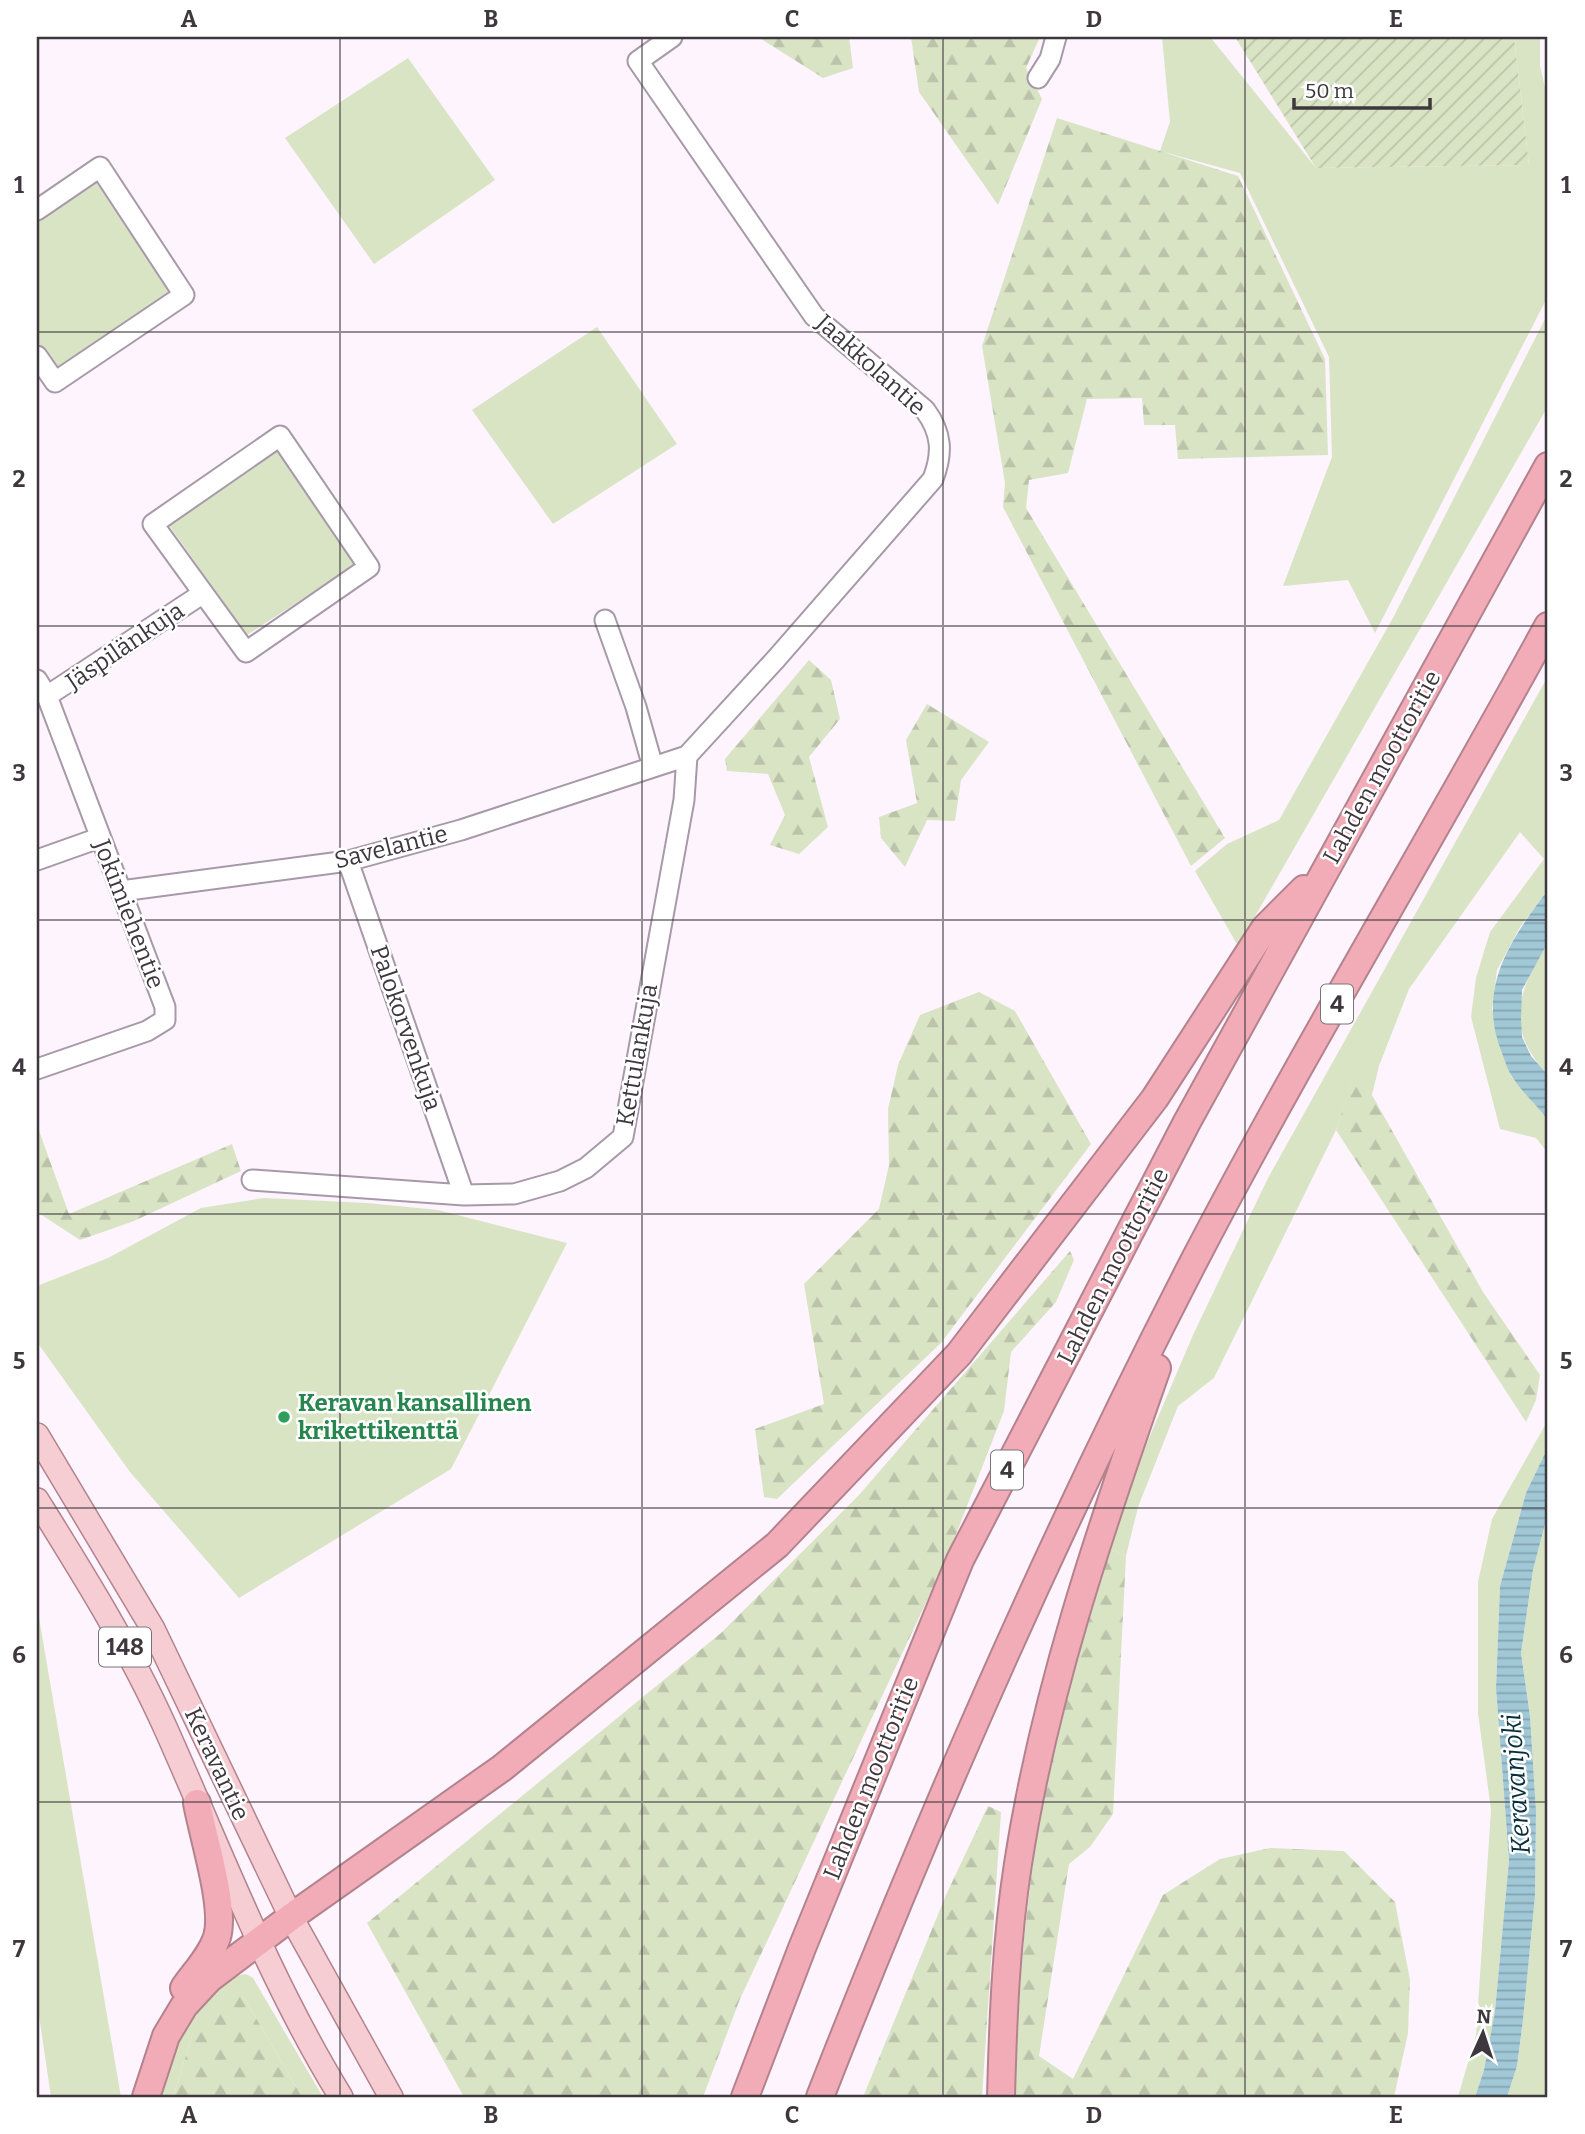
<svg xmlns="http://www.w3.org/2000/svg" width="1585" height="2134" font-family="Bitter,serif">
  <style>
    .green { fill: #d9e4c5 }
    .forest { fill: url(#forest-firs) }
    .garden { fill: url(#garden-furrows) }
    .water { fill: url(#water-rules) }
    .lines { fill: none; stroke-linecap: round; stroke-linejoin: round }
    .minor-casing { stroke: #a799a8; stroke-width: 23 }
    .major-casing { stroke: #b3838d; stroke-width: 26 }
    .highway-casing { stroke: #b3838d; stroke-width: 30 }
    .minor { stroke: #fff; stroke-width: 19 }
    .major { stroke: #f7cdd4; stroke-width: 23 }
    .highway { stroke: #f2acb8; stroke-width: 26 }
    .grid { fill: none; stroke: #3e383e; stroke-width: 2; stroke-opacity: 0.55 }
    .leisure-dot { fill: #2e9e5b; stroke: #fff; stroke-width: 2.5 }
    .labels { text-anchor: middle; stroke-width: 5; stroke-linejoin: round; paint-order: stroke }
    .shield { fill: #fff; stroke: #787478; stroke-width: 2 }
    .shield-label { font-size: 23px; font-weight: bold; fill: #3e383e }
    .street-label { font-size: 24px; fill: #3e383e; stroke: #fff }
    .leisure-label { font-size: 24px; font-weight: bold; fill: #27864d; stroke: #fff; text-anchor: start }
    .water-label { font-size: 26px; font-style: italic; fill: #092f3a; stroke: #fff }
    .neatline { fill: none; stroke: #3e383e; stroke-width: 2.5 }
    .grid-label { font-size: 23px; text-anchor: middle; font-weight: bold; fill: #3e383e }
  </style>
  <defs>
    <pattern id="forest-firs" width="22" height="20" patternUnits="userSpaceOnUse" patternTransform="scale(1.75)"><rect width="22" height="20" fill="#d9e4c5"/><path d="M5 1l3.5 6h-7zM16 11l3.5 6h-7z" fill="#bbc4aa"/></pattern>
    <pattern id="garden-furrows" width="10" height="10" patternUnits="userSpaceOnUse" patternTransform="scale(1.75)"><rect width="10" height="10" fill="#d9e4c5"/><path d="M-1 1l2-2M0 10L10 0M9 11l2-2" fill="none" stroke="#bbc4aa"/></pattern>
    <pattern id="water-rules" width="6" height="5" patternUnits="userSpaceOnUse" patternTransform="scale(1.75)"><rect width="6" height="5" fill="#a1c8d6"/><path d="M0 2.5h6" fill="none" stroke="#85a3af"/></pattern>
  </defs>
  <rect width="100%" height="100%" fill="#fdf4fe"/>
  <path class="green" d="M 1162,37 L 1211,38 L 1316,168 L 1529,165 L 1514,37 L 1540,37 L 1540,66 L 1548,100 L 1548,296 L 1375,633 L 1348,580 L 1283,586 L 1332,457 L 1329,357 L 1240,173 L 1160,151 L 1170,122 Z
    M 408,58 L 495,180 L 374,264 L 285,138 Z
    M 95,178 L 171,294 L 57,370 L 37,340 L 37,217 Z
    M 1548,313 L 1548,406 L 1238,946 L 1195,871 L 1227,844 L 1279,820 L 1394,616 Z
    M 597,327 L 677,444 L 553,524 L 472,410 Z
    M 277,450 L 356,564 L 247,635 L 168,524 Z
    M 1548,676 L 1548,890 L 1520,927 L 1497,970 L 1492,1009 L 1511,1076 L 1548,1120 L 1548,1153 L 1536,1138 L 1500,1129 L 1471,1017 L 1476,978 L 1490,932 L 1544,859 L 1520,832 L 1409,989 L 1379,1066 L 1372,1095 L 1354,1077 L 1336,1130 L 1214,1378 L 1178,1406 L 1138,1507 L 1126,1556 L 1103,1546 L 1193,1335 L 1267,1180 Z
    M 1548,942 L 1548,1075 C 1504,1028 1517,993 1548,942 Z
    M 264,1198 L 367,1203 L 438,1210 L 567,1243 L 451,1469 L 239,1598 L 130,1472 L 37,1342 L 37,1286 L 108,1258 L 201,1208 Z
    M 1548,1420 L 1548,1447 L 1526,1493 L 1500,1586 L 1496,1688 L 1509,1860 L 1495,2011 L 1484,2070 L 1475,2097 L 1458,2097 L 1476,2035 L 1491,1810 L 1478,1713 L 1478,1582 L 1492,1519 Z
    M 1548,1513 L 1548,2097 L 1507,2097 L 1517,2066 L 1523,2020 L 1535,1896 L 1536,1811 L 1530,1716 L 1521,1653 L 1533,1570 Z
    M 37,1606 L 121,2097 L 51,2097 L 37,2002 Z
    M 246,1974 L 253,1978 L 323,2097 L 302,2097 L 242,1994 L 192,2036 L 173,2097 L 156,2097 C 172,2056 195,1982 246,1974 Z"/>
  <path class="forest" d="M 758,37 L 849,37 L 853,68 L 823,78 Z
    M 911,37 L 1040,37 L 1026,68 L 1042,99 L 998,205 L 919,92 Z
    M 1057,118 L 1238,176 L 1325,359 L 1328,455 L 1178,459 L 1175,425 L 1144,425 L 1142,398 L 1087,399 L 1068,473 L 1029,480 L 1026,508 L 1225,838 L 1191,866 L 1003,507 L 1005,483 L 982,346 Z
    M 809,660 L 831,680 L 840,719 L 809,757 L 828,827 L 799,854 L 770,845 L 785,815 L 768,774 L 727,771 L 725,759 Z
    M 927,704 L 989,742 L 961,780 L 955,821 L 927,820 L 905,867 L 881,838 L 879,817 L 917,803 L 906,740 Z
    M 979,992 L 1015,1011 L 1091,1144 L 941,1343 L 777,1499 L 764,1497 L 755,1429 L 824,1404 L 804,1284 L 879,1209 L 889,1165 L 888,1109 L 898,1065 L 920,1015 Z
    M 1354,1076 L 1372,1095 L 1483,1292 L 1540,1375 L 1536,1400 L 1526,1422 L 1336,1130 Z
    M 37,1125 L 69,1214 L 232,1144 L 241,1171 L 134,1221 L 80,1240 L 37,1212 Z
    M 1070,1251 L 1074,1260 L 1056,1302 L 1011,1352 L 1004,1411 L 946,1560 L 740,1999 L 703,2097 L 464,2097 L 367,1923 L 721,1633 L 859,1495 Z
    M 1103,1546 L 1126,1556 L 1113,1814 L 1090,1847 L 1069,1864 L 1039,2056 L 1073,2079 L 1163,1895 L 1220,1859 L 1270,1848 L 1344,1851 L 1395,1902 L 1410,1980 L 1408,2033 L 1394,2097 L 1015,2097 C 1017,1964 1034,1831 1061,1700 C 1072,1648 1089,1597 1103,1546 Z
    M 988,1806 L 1001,1812 L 982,2097 L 863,2097 L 946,1895 Z
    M 242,1994 L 302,2097 L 173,2097 L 192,2036 L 227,1997 Z"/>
  <path class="garden" d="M 1235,37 L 1514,37 L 1529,165 L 1316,168 Z"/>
  <path class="water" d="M 1548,890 L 1548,942 L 1522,990 L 1521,1018 L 1522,1037 L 1531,1056 L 1548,1075 L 1548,1120 C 1537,1106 1523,1093 1513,1078 C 1508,1071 1505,1061 1502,1053 C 1476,989 1510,940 1548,890 Z
    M 1548,1447 L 1548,1513 L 1533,1570 L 1521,1653 L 1530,1716 L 1536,1811 L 1535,1896 L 1523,2020 L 1517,2066 L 1507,2097 L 1475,2097 L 1484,2070 L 1495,2011 L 1509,1860 L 1496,1688 L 1500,1586 L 1526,1493 Z"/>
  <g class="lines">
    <defs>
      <path id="minor" d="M 1038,78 L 1050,59 L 1056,37
        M 37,210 L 100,167 L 184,295 L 55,382 L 37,356
        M 280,436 L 369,567 L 246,652 L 153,524 Z
        M 605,620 L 636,707 L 653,767
        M 37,680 L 47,696 L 165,1007 L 165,1020 L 147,1031 L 37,1069
        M 47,696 L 202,594
        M 37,860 L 99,838
        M 348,861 L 464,1195
        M 121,891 L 348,861 L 461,830 L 687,756 L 776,659 L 933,479 C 943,453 942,433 925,410 L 814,316 L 638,61 L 672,37
        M 252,1180 L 464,1195 L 514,1194 L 560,1181 L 586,1168 L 623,1137 L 684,800 L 687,756"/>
      <path id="major" d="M 37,1435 L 153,1629 L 291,1917 L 391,2097
        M 37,1500 C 83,1574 129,1647 165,1727 C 221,1852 269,1980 341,2097"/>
      <path id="highway" d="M 184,1988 C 195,1972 211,1956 217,1937 C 226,1907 203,1837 197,1803
        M 146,2097 L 166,2036 L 184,2006 L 209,1979 L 291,1917 L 502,1768 L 777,1545 L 959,1354 L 1155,1098 L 1265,928 L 1304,889
        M 745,2097 L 802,1948 L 960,1560 L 1187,1122 L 1548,466
        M 820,2097 C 931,1813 1054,1532 1194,1261 C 1306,1046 1432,839 1548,626
        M 1001,2097 C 1003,2020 1006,1941 1018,1864 C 1044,1694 1100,1530 1157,1368"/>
    </defs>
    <use href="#minor" class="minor-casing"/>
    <use href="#major" class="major-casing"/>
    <use href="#highway" class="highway-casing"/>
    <use href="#minor" class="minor"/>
    <use href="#major" class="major"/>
    <use href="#highway" class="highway"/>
  </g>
  <path class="grid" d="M 340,37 L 340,2097M 642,37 L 642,2097M 943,37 L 943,2097M 1245,37 L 1245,2097M 37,332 L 1548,332M 37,626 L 1548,626M 37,920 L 1548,920M 37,1214 L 1548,1214M 37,1508 L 1548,1508M 37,1802 L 1548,1802"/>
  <circle class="leisure-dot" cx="284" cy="1417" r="7"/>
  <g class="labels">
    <g class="shield">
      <rect x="1321" y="984.5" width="32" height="39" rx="5"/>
      <rect x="991" y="1450.5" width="32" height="39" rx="5"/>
      <rect x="99" y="1627.5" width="52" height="39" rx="5"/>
    </g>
    <g class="shield-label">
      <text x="1337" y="1012">4</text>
      <text x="1007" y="1478">4</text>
      <text x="125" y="1655">148</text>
    </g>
    <g class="street-label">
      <text transform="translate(871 365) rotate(42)" y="8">Jaakkolantie</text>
      <text transform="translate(125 646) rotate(-34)" y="8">Jäspilänkuja</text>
      <text transform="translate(1382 767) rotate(-61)" y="8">Lahden moottoritie</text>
      <text transform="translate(391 847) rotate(-14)" y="8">Savelantie</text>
      <text transform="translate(129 914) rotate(69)" y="8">Jokimiehentie</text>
      <text transform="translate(406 1028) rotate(71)" y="8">Palokorvenkuja</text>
      <text transform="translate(637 1055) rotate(-80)" y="8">Kettulankuja</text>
      <text transform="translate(1113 1266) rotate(-63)" y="8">Lahden moottoritie</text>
      <text transform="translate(217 1764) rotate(65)" y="8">Keravantie</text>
      <text transform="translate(871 1778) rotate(-68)" y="8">Lahden moottoritie</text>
    </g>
    <g class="leisure-label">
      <text x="298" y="1411">Keravan kansallinen<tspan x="298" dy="28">krikettikenttä</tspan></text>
    </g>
    <g class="water-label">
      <text transform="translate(1516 1784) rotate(-94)" y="9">Keravanjoki</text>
    </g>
  </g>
  <rect width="1585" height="2134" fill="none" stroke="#ffffff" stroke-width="77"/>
  <g transform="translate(1483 2033) rotate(3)" stroke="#ffffff" stroke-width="5" paint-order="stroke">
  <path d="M0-5L12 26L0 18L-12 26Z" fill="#3e383e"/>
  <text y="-10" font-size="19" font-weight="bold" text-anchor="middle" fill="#3e383e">N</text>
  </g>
  <path d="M1294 98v10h136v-10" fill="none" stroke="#3e383e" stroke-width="3.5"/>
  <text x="1305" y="98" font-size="21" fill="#3e383e" stroke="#ffffff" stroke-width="5" paint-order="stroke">50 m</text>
  <rect x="38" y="38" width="1508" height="2058" class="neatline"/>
  <g class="grid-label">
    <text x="189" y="27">A</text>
    <text x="491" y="27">B</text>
    <text x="792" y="27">C</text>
    <text x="1094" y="27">D</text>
    <text x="1396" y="27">E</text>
    <text x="19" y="193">1</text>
    <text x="1566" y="193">1</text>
    <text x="19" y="487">2</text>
    <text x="1566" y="487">2</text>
    <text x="19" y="781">3</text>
    <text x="1566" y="781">3</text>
    <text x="19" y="1075">4</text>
    <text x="1566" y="1075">4</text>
    <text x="19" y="1369">5</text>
    <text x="1566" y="1369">5</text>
    <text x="19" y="1663">6</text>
    <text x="1566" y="1663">6</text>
    <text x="19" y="1957">7</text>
    <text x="1566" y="1957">7</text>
    <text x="189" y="2123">A</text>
    <text x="491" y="2123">B</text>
    <text x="792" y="2123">C</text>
    <text x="1094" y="2123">D</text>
    <text x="1396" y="2123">E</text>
  </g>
</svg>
